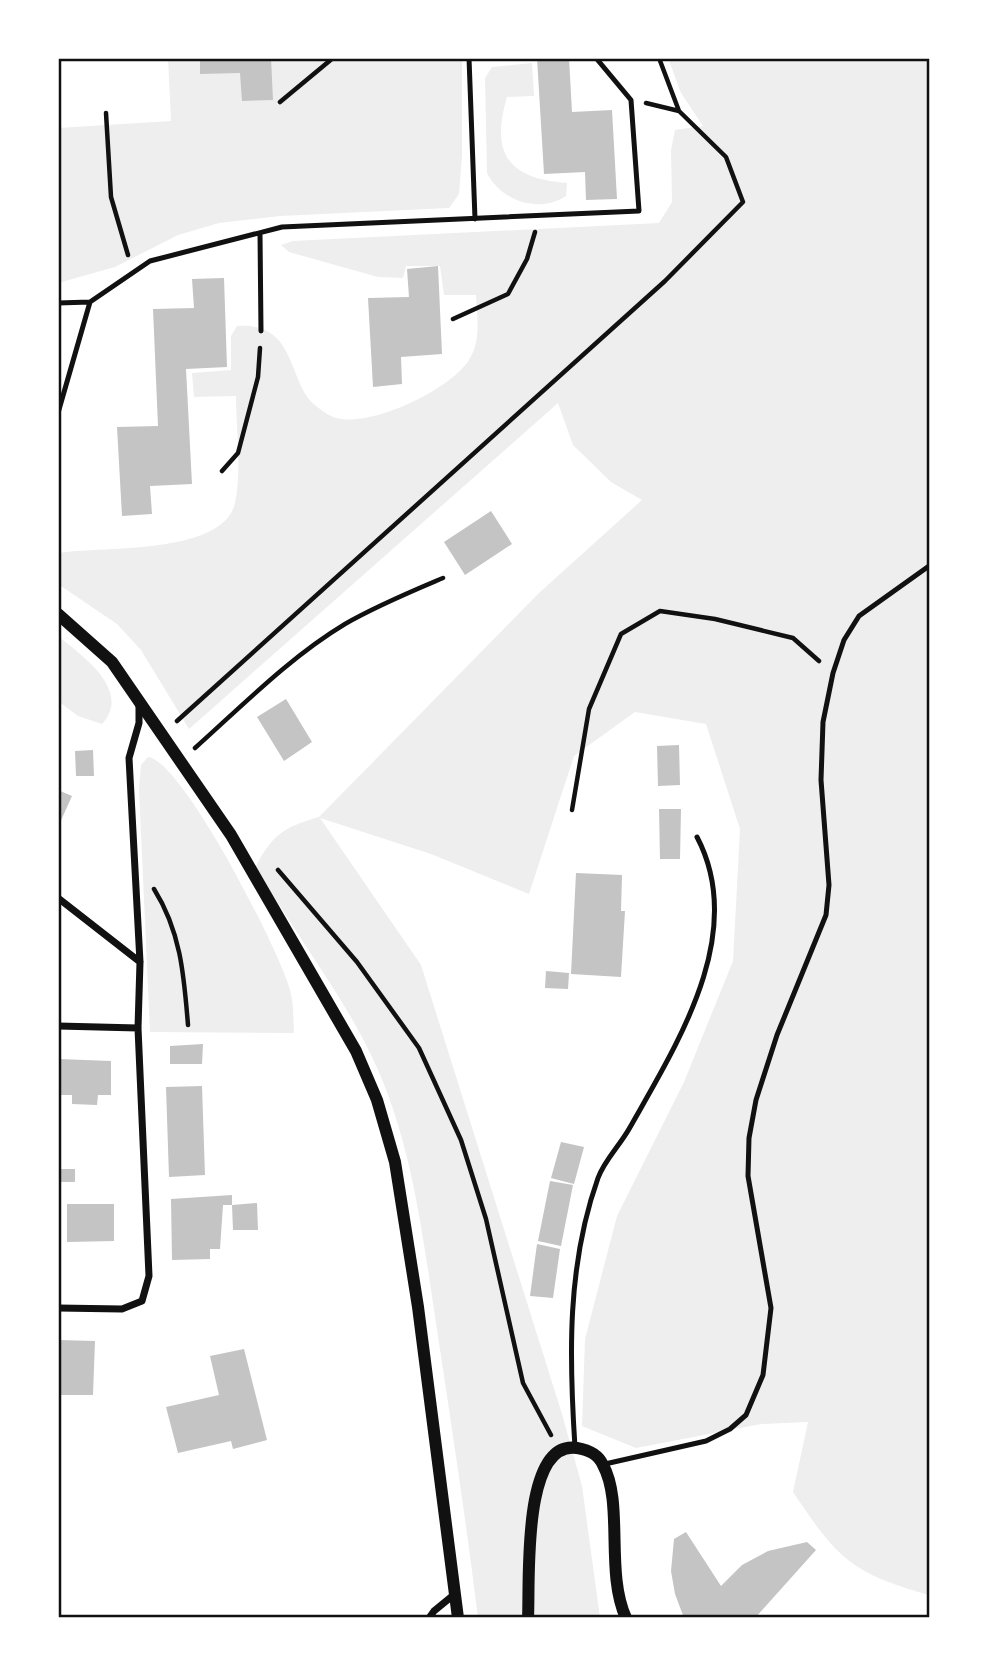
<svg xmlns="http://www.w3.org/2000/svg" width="987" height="1676" font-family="Quicksand,sans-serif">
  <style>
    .green { fill: #eee }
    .building { fill: #c4c4c4 }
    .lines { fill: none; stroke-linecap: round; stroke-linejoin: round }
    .path { stroke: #111; stroke-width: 4.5 }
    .service { stroke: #111; stroke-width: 5 }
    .minor { stroke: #111; stroke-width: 7 }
    .tertiary { stroke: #111; stroke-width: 12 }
    .neatline { fill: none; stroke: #111; stroke-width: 2.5 }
  </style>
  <rect width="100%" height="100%" fill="#fff"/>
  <path class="green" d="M 168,58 L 462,58 L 462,155 L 459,194 L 449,208 L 280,216 L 219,223 L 178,235 L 115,267 L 58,283 L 58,128 L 171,121 Z
    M 668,58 L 929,58 L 929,1595 C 851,1573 837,1558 793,1492 L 808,1422 L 761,1424 L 636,1448 L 582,1426 L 585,1339 L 617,1216 L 684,1082 L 733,961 L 740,829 L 706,724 L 635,712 L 574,756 L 529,894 L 431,854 L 320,818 L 421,965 L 562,1414 L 582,1486 L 600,1618 L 478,1618 C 466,1520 451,1422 436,1323 C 423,1238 413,1150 378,1070 C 346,997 295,936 256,866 C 273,834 284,827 319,817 L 539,593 L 642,500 L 611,482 L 573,445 L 558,403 L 189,729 L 141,650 L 117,624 L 58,584 L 58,553 C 99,546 223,556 235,503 C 242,470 236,430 236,396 L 194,397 L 192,373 L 231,370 L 231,336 L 237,326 C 285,323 287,357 303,390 C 308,401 319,409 329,415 C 360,434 454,389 470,358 C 481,340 477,316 476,295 L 444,295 L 440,266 L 406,266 L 403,278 L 378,277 L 289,252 L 281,245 L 293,241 L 659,223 L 672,202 L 671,150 L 675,130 L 703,126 L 681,93 Z
    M 532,63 L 534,96 L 507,97 C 490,154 509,179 567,183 L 566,196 C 539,214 501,201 487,173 L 485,78 L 492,67 Z
    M 58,636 C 81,655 133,690 102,724 L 78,716 L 58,701 Z
    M 148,757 C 183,761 280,952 290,990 C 294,1004 293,1019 294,1033 L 150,1032 L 139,789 L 141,765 Z"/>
  <path class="building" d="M 200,58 L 271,58 L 273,100 L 242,101 L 240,73 L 200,74 Z
    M 499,58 L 524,58 L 525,60 L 499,61 Z
    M 537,58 L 569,58 L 572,112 L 612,110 L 617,199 L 586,200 L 585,172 L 544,174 Z
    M 438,266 L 442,354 L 401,357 L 402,384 L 373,387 L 368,298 L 409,297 L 407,269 Z
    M 224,278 L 227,367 L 186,369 L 192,484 L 150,486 L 152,514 L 122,516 L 117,427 L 158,426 L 153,309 L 194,308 L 192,279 Z
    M 491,511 L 512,544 L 465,575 L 444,542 Z
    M 286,699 L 312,742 L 284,761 L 257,717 Z
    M 679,745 L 680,785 L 658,786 L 657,746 Z
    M 93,750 L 94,776 L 76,776 L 75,751 Z
    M 58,790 L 72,796 L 58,827 Z
    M 659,809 L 681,809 L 680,859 L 660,859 Z
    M 576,873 L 622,875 L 621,911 L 625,911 L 621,977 L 571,974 Z
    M 546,971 L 569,973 L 568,989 L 545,988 Z
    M 203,1044 L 202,1064 L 170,1064 L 170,1046 Z
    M 59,1059 L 111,1061 L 111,1095 L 98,1095 L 97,1105 L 72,1104 L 72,1095 L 58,1095 Z
    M 202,1086 L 205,1175 L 169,1177 L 166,1087 Z
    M 561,1142 L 584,1147 L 574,1184 L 551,1178 Z
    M 58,1169 L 75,1169 L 75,1182 L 58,1182 Z
    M 550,1181 L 573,1185 L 561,1246 L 538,1241 Z
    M 232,1195 L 232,1205 L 223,1205 L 220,1249 L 210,1249 L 210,1259 L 172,1260 L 171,1199 Z
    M 257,1203 L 258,1230 L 233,1230 L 232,1205 Z
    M 67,1204 L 114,1204 L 114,1241 L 67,1242 Z
    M 537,1244 L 560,1249 L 553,1298 L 530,1296 Z
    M 58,1340 L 95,1341 L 93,1395 L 58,1395 Z
    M 244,1349 L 267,1440 L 233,1449 L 231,1441 L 178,1453 L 166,1407 L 219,1395 L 210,1356 Z
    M 686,1532 L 721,1586 L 742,1565 L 768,1551 L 807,1542 L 816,1550 L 755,1618 L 684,1618 L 675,1594 L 671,1571 L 674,1539 Z"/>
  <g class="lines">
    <path class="path" d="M 659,58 L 679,111
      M 280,102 L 333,58
      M 106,113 L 111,197 L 128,255
      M 453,319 L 508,294 L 527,259 L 535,232
      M 222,471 L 238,453 L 258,377 L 260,348
      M 177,721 L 665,281 L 743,202 L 726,157 L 679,111 L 646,103
      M 195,748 C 242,706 290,657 345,624 C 376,606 410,592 443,578
      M 572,810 L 589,709 L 621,634 L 660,611 L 715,619 L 793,638 L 819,661
      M 278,870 L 357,962 L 419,1048 L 461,1140 L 486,1219 L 523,1383 L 551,1435
      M 154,889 C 181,932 184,976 188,1025"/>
    <path class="service" d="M 469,58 L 475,219
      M 260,233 L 261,331
      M 58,303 L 90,302
      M 58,413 L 90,302 L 150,261 L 282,227 L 639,211 L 631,100 L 596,58
      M 575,1447 C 569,1356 567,1265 598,1178 C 604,1161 620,1145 629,1129 C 677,1044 748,934 697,837
      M 605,1464 L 706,1441 L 730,1429 L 746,1415 L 763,1375 L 771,1308 L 748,1176 L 749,1138 L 756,1100 L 777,1035 L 826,915 L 829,885 L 821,780 L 823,722 L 833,673 L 844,640 L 859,616 L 929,566"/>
    <path class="minor" d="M 58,898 L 140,962
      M 58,1026 L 138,1028
      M 58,1308 L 122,1309 L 142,1301 L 149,1276 L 138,1028 L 140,962 L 129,758 L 139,723 L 139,705
      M 429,1618 L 434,1611 L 456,1593"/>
    <path class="tertiary" d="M 58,614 L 112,662 L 231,835 L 356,1051 L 377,1100 L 395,1162 L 418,1307 L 458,1618
      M 528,1618 C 530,1584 521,1439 577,1448 C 589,1450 598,1454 603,1465 C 624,1503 605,1572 626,1618"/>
  </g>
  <rect width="987" height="1676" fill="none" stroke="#ffffff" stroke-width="119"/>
  <rect x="60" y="60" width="868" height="1556" class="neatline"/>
</svg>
